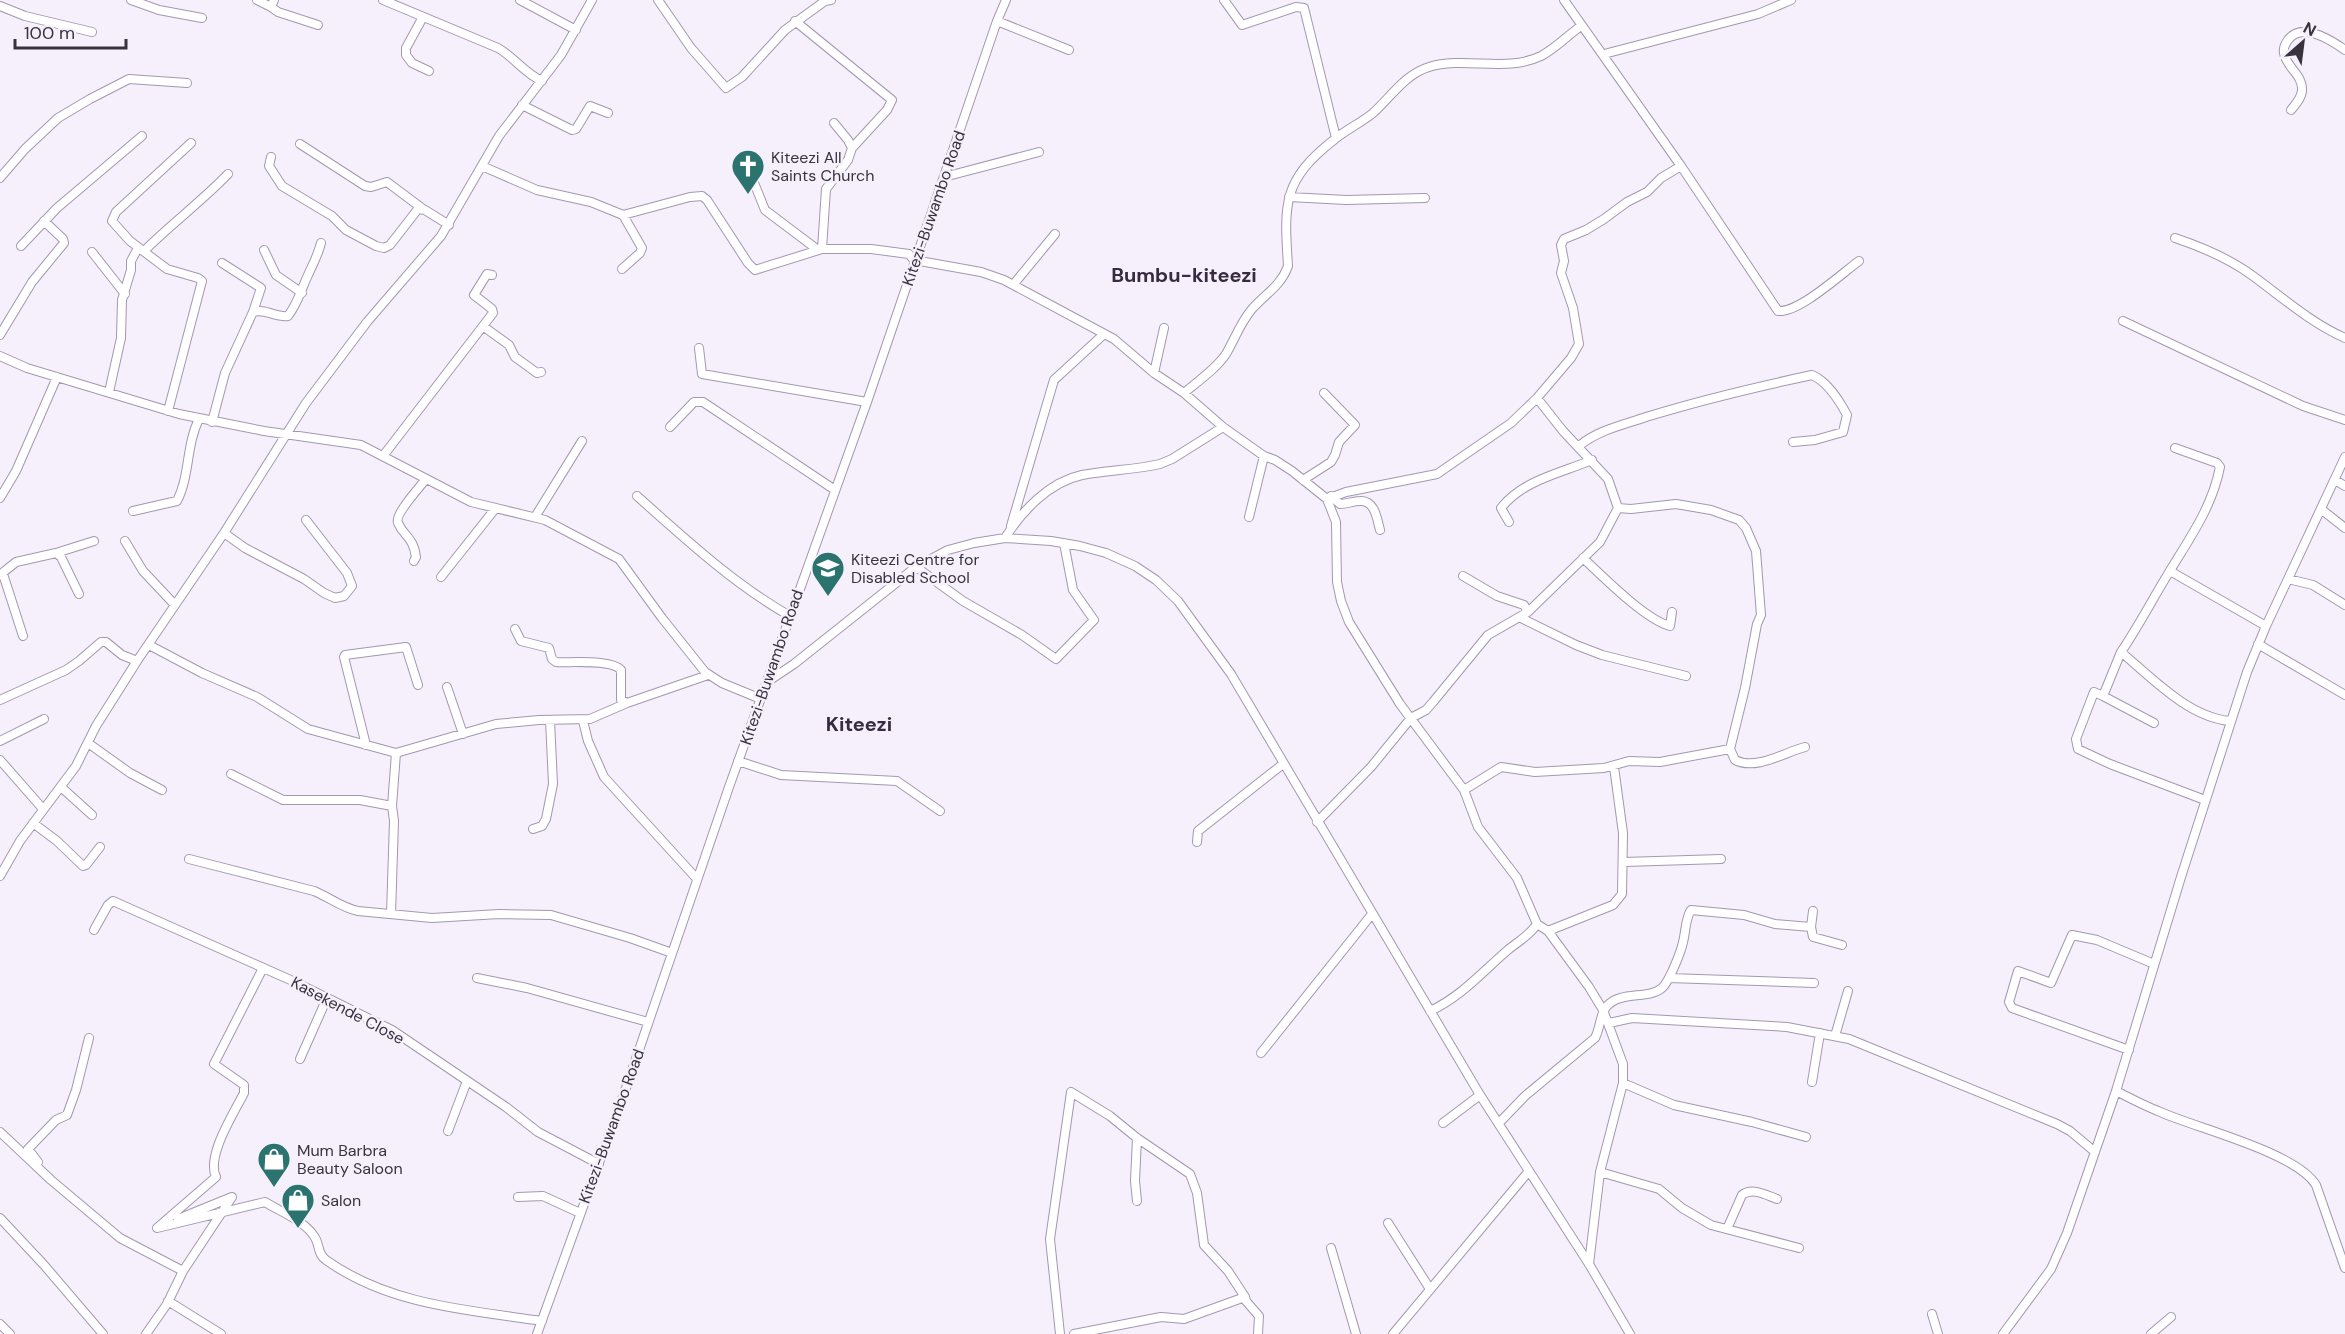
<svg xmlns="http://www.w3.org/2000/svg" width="2345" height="1334" font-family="'DM Sans',sans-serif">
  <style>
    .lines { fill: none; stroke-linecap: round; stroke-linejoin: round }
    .minor-casing { stroke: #a497b2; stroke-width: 10 }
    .minor { stroke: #fff; stroke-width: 8 }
    .labels { text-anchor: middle; stroke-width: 5; stroke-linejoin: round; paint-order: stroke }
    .poi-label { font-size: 16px; fill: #38333e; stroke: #f5f0fb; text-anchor: start }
    .street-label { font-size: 16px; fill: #38333e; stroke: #f5f0fb }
    .quarter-label { font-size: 20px; font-weight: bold; fill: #362b40; stroke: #f5f0fb }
  </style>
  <rect width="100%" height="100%" fill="#f5f0fb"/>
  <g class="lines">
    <defs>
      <path id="minor" d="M 131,0 L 159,10 L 202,18
        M 257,0 L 271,7 L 274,0
        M 383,0 L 498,48 C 514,57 524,73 542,81
        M 520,0 L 576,30
        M 658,0 L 691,48 L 726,88 L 742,77 L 785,30 L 825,1 L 831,0
        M 1224,0 L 1242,25 L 1296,7 L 1304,8 L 1336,138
        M 1564,0 L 1681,166 L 1778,311 C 1799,313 1841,274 1859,261
        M 0,6 L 25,16 L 92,32
        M 271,7 L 278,12 L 318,25
        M 423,17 L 406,48 L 406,55 L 412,63 L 429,71
        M 795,21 L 892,100 L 887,110 L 852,148
        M 997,21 L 1069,50
        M 1604,54 L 1758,14 L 1791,0
        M 522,105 L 572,130 L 576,129 L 590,106 L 608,113
        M 2291,110 C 2296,104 2302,97 2302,90 C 2303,75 2286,67 2284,53 C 2283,48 2285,44 2288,40 C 2302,21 2331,40 2345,50
        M 300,144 L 365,186 L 371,187 L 387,182 L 423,209
        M 271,157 L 269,166 L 282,186 L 332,216 L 346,230 L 376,246 L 384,248 L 390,245 L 418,209 L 425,210 L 449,225
        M 746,163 L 765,210 L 818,250
        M 482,166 L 537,190 L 591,202 L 623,215 L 690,197 L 702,196 L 707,200 L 748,263 L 755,270 L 822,249 L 871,249 L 909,254 L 914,260 L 981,272 L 1004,280 L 1114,339 L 1154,373 L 1184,393 L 1223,427 L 1264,456 L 1275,460 L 1292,471 L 1327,499 L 1336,522 L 1337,582 L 1341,601 L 1349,622 L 1400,704 L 1464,790 L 1478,827 L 1517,878 L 1537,924 L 1548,931 L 1589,987 L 1603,1010 L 1623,1064 L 1623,1083 L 1600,1172 L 1589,1264
        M 944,177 L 1039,152
        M 0,178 L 25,149 L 58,118 L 90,99 L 129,79 L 187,83
        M 1289,197 L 1346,200 L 1425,198
        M 2175,238 C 2202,247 2230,259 2253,276 C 2283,298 2311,323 2345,338
        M 21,246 L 57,208 L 142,136
        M 822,249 L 826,189 L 848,160 L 852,148 L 848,140 L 834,123
        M 264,250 L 276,275 L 302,293
        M 144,251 C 171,224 201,202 228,174
        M 92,252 L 125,294
        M 222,263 L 261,288 L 253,312
        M 622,269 L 640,253 L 642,248 L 623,215
        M 1013,285 L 1055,234
        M 2123,321 L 2303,406 L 2345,420
        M 484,327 L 509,345 L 515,357 L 537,373 L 541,372
        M 0,335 L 32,282 L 64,243 L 63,239 L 44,221
        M 699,348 L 702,374 L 867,402
        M 0,356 L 27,368 L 179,414 L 264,431 L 361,445 L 471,502 L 545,520 L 619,559 L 662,618 L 705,672 L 722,683 L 761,699
        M 1154,373 L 1164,328
        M 109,392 L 121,338 L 122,300 L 131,270 L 131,261 L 138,248
        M 1184,393 C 1198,381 1216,369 1226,354 C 1235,339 1240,323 1252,309 C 1265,294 1281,286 1288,266 C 1284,204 1282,180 1335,139 C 1347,129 1361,123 1373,113 C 1390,98 1405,74 1429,67 C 1465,56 1506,73 1541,56 C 1556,48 1568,35 1581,26
        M 168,411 L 202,281 L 198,278 L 167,269 L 130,241 L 112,221 L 116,212 L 191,143
        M 212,422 L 225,373 L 253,312 C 265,308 276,318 288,316 C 298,303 301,290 308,275 C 313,264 318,255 321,243
        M 670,427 L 694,402 L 703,402 L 835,490
        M 1579,446 C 1598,430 1623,425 1646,417 C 1701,400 1756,387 1812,375 C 1828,382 1839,400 1847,415 L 1843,432 L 1815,440 L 1793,442
        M 2175,448 L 2217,463 L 2220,467 C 2212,508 2189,539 2168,574 C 2152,600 2138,627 2121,652 C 2152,678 2188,717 2230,721
        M 383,456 L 493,313 L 492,309 L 474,295 L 487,274 L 492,275
        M 1303,480 L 1331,462 L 1335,455 L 1339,442 L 1355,425 L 1324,393
        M 2335,480 L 2345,486
        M 637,496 C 684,538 735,585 790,616
        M 1331,496 L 1340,504 C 1347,504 1353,501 1360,501 C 1375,500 1377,519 1380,530
        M 0,498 L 16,471 L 57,377
        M 1327,499 L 1346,492 L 1437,474 L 1511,423 L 1537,398 L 1571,358 L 1579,344 L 1573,308 L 1561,273 L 1564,261 L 1561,245 L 1564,239 L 1586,230 L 1604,219 L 1627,202 L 1647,192 L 1661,178 L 1681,166
        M 2321,509 L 2345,528
        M 133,511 L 177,501 C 190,476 186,445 199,419
        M 535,517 L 582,441
        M 1249,517 L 1264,456
        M 1509,522 L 1501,508 C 1523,480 1561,473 1592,460
        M 1011,526 L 1054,380 L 1104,334
        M 224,533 L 245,548 L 304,579 L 324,593 L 335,598 L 344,596 L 352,586 L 347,573 L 306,520
        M 1005,538 C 1022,511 1049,482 1082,475 C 1108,470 1134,470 1160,464 L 1172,459 L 1223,427
        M 125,541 L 143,571 L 175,605
        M 56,553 L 94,541
        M 1583,558 C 1603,577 1646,620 1670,626 L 1672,612
        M 414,561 L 416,557 C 413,536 404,537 398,523 C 394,515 419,488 426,479
        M 916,567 L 963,601 L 1022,635 L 1056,659 L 1094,620 L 1073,590 L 1064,543
        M 2170,571 L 2266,626
        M 3,574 L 23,636
        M 0,575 L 16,562 L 56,553 L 61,557 L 79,594
        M 441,577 L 495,509
        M 2288,579 L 2313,585 L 2345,605
        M 1528,612 L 1600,542 L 1618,508
        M 1521,618 L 1576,645 L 1602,655 L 1686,676
        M 515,629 L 521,641 L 549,648 L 552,659 L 556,662 C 571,663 612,659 621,670 L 621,700 L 627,703
        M 2258,644 L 2345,695
        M 149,645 L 202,673 L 257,697 L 308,729 L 396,753 L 496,724 L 539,720 L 590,719 L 627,703 L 708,675
        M 2121,652 L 2103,696 L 2154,723
        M 767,682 L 794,664 L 916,567 L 948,550 L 974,543 L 1005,538 L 1051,541 L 1080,546 L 1106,553 L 1135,566 L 1156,580 L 1178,601 L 1231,674 L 1480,1095 L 1589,1264 L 1630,1334
        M 447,687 L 463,734
        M 2103,696 L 2094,692 L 2076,739 L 2078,749 L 2110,764 L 2205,800
        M 0,700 L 66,670 L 79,661 L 101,642 L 106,642 L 122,655 L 137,661
        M 583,721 L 588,741 L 604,777 L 697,879
        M 0,741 L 44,719
        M 88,743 L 130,773 L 162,790
        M 366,745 L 344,657 L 345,655 L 406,647 L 418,685
        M 1730,749 L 1735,760 C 1756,771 1785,752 1805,747
        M 0,760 L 43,809
        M 738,761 L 781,775 L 897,781 L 940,811
        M 231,774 L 283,800 L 360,800 L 392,806
        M 61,787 L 92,815
        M 1464,790 L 1501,767 L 1535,772 L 1604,768 L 1629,761 L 1660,762 L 1730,749 L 1745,688 L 1757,624 L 1761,615 L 1756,551 L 1746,528 L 1739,520 L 1711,510 L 1676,504 L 1631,509 L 1618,508 L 1608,479 L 1563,431 L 1537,398
        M 1317,822 L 1371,767 L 1411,718 L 1426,710 L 1433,702 L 1488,635 L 1528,612 L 1524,605 L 1497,596 L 1463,576
        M 33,823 L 57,841 L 83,866 L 86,865 L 100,847
        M 533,829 L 542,826 L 546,819 L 553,784 L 550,720
        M 1197,842 L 1198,831 L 1283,764
        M 189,859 L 314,891 C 329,897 342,908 358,911 L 432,918 L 499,914 L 551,915 L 630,938 L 672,953
        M 1624,862 L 1721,859
        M 0,876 L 20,841 L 76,766 L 96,726 L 137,661 L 224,533 L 306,403 L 367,322 L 441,236 L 499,136 L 561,55 L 592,0
        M 1813,911 L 1811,927 L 1813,937 L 1842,945
        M 391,914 L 394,821 L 392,806 L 396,753
        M 94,930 L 108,905 L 113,901 L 295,982 L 392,1030 L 506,1107 L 538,1132 L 599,1164
        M 1548,931 L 1613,905 L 1622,894 L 1623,833 L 1614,767
        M 263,968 L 214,1064 L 244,1085 L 244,1093 C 234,1113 206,1156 216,1177 L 157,1228 L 265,1202 C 281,1212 303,1220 314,1236 C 320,1244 317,1254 326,1260 C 389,1305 467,1310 542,1321
        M 477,978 L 527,988 L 648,1022
        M 1669,978 L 1814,983
        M 1430,1011 C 1461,997 1483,971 1509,949 C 1519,941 1530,935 1537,924
        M 1609,1023 L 1632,1018 L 1787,1027 L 1849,1039 L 2057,1124 L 2070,1131 L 2095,1152
        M 1835,1036 L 1848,991
        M 2129,1050 L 2012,1008 L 2009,1002 L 2018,971 L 2051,983 L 2072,935 L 2097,940 L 2154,964
        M 1261,1053 L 1372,914
        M 300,1059 L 327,998
        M 1812,1082 L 1820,1033
        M 1623,1083 L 1674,1105 L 1752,1122 L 1806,1137
        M 2116,1091 C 2130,1098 2143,1105 2158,1111 C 2195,1128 2296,1152 2316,1185 L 2345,1268
        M 1443,1123 L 1480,1095
        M 1499,1123 L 1525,1096 L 1595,1038 C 1600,1029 1600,1015 1606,1007 C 1620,990 1648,1000 1662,988 C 1669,982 1681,952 1683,942 C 1686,931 1685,919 1691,910 L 1744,915 L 1775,924 L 1811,927
        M 448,1131 L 467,1081
        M 0,1132 L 51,1180 L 120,1238 L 183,1271
        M 1137,1138 L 1135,1181 L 1137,1201
        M 38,1162 L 28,1149 L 56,1120 L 67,1115 L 76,1090 L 89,1038
        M 1600,1172 L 1659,1189 L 1682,1208 L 1711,1225 L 1799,1248
        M 518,1197 L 543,1196 L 580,1213
        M 0,1218 L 44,1265 L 103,1334
        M 1388,1223 L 1430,1289
        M 1727,1229 L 1742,1195 C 1752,1187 1766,1195 1777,1199
        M 1331,1248 L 1356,1334
        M 168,1301 L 221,1334
        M 1932,1314 L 1938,1334
        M 0,1324 L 10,1334
        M 146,1334 L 167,1304 L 183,1271 L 232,1197 L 178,1219
        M 537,1334 L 626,1088 L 729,787 L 867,402 L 997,21 L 1006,0
        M 1060,1334 L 1050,1239 L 1071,1092 L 1110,1116 L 1137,1138 L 1190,1174 L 1197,1193 L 1204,1245 L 1228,1271 L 1245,1297
        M 1074,1334 L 1161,1317 L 1184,1319 L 1245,1297 L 1246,1301 L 1259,1316 L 1258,1334
        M 1393,1334 L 1529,1171
        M 2003,1334 L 2051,1269 L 2067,1233 L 2116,1091 L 2181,877 L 2247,672 L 2266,626 L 2345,457
        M 2151,1334 L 2171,1317"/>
    </defs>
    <use href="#minor" class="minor-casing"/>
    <use href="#minor" class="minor"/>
  </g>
  <defs>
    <symbol id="church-pin" viewBox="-11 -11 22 30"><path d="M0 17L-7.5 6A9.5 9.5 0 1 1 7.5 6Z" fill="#2a736e" stroke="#f5f0fb"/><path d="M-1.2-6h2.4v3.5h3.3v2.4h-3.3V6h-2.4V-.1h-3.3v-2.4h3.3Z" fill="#fff"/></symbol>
    <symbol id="school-pin" viewBox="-11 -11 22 30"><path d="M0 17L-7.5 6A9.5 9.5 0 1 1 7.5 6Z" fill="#2a736e" stroke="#f5f0fb"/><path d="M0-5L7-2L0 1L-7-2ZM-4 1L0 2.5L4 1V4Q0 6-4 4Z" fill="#fff"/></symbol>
    <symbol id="shop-pin" viewBox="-11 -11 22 30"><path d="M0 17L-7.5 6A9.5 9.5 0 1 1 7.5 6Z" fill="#2a736e" stroke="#f5f0fb"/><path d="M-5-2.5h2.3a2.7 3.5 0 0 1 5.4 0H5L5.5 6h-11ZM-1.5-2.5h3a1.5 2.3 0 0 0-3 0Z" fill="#fff"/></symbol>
  </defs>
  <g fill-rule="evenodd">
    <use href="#church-pin" x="729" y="147" width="38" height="52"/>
    <use href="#school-pin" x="809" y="549" width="38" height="52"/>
    <use href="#shop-pin" x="255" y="1140" width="38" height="52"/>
    <use href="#shop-pin" x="279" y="1181" width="38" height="52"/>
  </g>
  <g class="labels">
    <g class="poi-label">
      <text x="771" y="163">Kiteezi All<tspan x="771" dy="18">Saints Church</tspan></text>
      <text x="851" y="565">Kiteezi Centre for<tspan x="851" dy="18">Disabled School</tspan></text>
      <text x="297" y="1156">Mum Barbra<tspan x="297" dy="18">Beauty Saloon</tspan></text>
      <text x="321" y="1206">Salon</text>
    </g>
    <g class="street-label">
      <text transform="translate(933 208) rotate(-71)" y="6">Kitezi-Buwambo Road</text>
      <text transform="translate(771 667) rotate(-71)" y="6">Kitezi-Buwambo Road</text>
      <text transform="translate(348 1010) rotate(28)" y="6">Kasekende Close</text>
      <text transform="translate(611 1126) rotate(-70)" y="6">Kitezi-Buwambo Road</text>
    </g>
    <g class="quarter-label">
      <text x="1184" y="282">Bumbu-kiteezi</text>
      <text x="859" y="731">Kiteezi</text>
    </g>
  </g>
  <g transform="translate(2303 42) rotate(28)" stroke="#f5f0fb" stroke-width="4.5" paint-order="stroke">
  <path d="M0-4.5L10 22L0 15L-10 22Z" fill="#38333e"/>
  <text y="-9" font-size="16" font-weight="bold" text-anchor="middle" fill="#38333e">N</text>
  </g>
  <path d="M15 39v9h111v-9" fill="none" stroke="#38333e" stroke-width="3"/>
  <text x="24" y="39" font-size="18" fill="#38333e" stroke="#f5f0fb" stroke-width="4.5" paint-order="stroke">100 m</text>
</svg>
